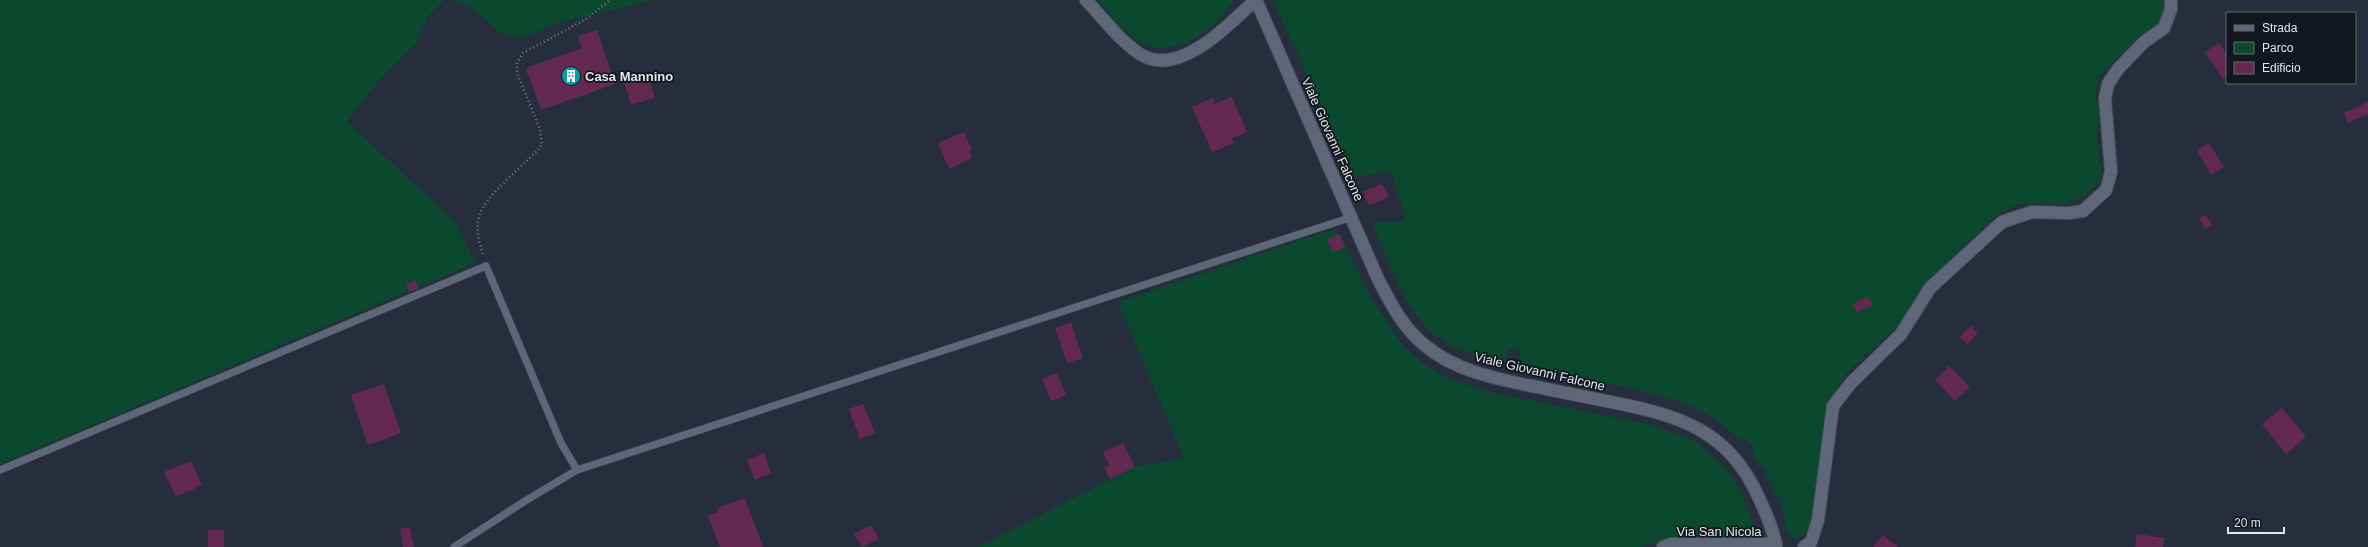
<svg xmlns="http://www.w3.org/2000/svg" width="2368" height="547" font-family="Helvetica,sans-serif">
  <style>
    .green { fill: #0a492f }
    .building { fill: #642950 }
    .lines { fill: none; stroke-linecap: round; stroke-linejoin: round }
    .service-casing { stroke: #464c58; stroke-width: 8 }
    .minor-casing { stroke: #464c58; stroke-width: 14 }
    .tertiary-casing { stroke: #464c58; stroke-width: 14 }
    .path { stroke: #717885; stroke-width: 2.5; stroke-dasharray: 1 3; stroke-linecap: butt }
    .service { stroke: #5d6778; stroke-width: 7 }
    .minor { stroke: #5d6778; stroke-width: 12 }
    .tertiary { stroke: #5d6778; stroke-width: 12 }
    .labels { text-anchor: middle; stroke-width: 3.5; stroke-linejoin: round; paint-order: stroke }
    .poi-label { font-size: 13px; font-weight: bold; fill: #e1e6f0; stroke: #12161d; text-anchor: start }
    .street-label { font-size: 13px; fill: #e1e6f0; stroke: #12161d }
  </style>
  <rect width="100%" height="100%" fill="#262e3d"/>
  <path class="green" d="M 0,0 L 444,0 L 429,15 L 416,43 L 379,80 L 347,122 L 454,220 L 475,263 L 0,464 Z
    M 452,0 L 654,0 L 553,24 L 522,39 L 501,33 L 471,7 Z
    M 1098,0 L 1234,0 C 1227,8 1220,19 1212,26 C 1194,43 1162,55 1139,42 C 1123,32 1110,14 1098,0 Z
    M 1273,0 L 2165,0 L 2165,9 L 2159,25 L 2137,38 L 2100,75 L 2095,92 L 2099,112 L 2097,137 L 2101,166 L 2100,182 L 2083,197 L 2064,204 L 2018,204 L 1996,215 L 1927,284 L 1901,323 L 1847,372 L 1828,403 L 1812,520 L 1808,531 L 1797,539 L 1792,537 L 1786,528 L 1782,506 L 1764,470 L 1754,457 L 1753,447 L 1745,438 L 1739,439 C 1704,403 1658,394 1610,384 C 1580,377 1550,371 1520,364 L 1519,350 L 1509,348 L 1504,363 C 1479,357 1448,349 1429,330 C 1401,302 1388,258 1372,223 L 1406,221 L 1392,171 L 1354,177 Z
    M 1331,230 L 1340,234 L 1368,293 L 1401,343 L 1419,361 L 1443,376 L 1484,391 L 1647,424 L 1696,441 L 1727,470 L 1739,487 L 1759,537 L 1667,540 L 1643,547 L 978,547 L 1135,467 L 1184,458 L 1118,302 Z"/>
  <path class="building" d="M 597,30 L 615,84 L 541,110 L 526,68 L 582,48 L 578,36 Z
    M 2219,43 L 2227,54 L 2227,77 L 2223,79 L 2205,52 Z
    M 647,71 L 655,98 L 631,105 L 623,79 Z
    M 1232,97 L 1247,132 L 1232,138 L 1234,143 L 1212,152 L 1192,107 L 1213,98 L 1215,104 Z
    M 2368,102 L 2368,114 L 2348,123 L 2344,113 Z
    M 964,132 L 972,150 L 969,151 L 972,158 L 949,169 L 938,143 Z
    M 2209,143 L 2224,167 L 2211,175 L 2197,150 Z
    M 1382,184 L 1389,197 L 1369,205 L 1363,192 Z
    M 2206,215 L 2212,225 L 2205,229 L 2199,218 Z
    M 1340,234 L 1345,247 L 1332,252 L 1327,239 Z
    M 415,280 L 419,288 L 409,292 L 406,284 Z
    M 1868,296 L 1873,305 L 1857,313 L 1853,304 Z
    M 1071,322 L 1083,358 L 1067,363 L 1055,328 Z
    M 1971,326 L 1978,333 L 1967,344 L 1959,337 Z
    M 1949,366 L 1970,387 L 1955,401 L 1935,380 Z
    M 1057,373 L 1066,395 L 1051,401 L 1042,379 Z
    M 384,384 L 401,433 L 368,445 L 351,395 Z
    M 863,404 L 875,433 L 860,439 L 849,409 Z
    M 2282,408 L 2306,437 L 2286,454 L 2262,424 Z
    M 1123,443 L 1135,467 L 1110,479 L 1104,467 L 1109,465 L 1103,452 Z
    M 764,453 L 771,473 L 755,480 L 747,460 Z
    M 191,461 L 202,485 L 176,497 L 164,472 Z
    M 745,498 L 763,547 L 720,547 L 708,516 L 718,512 L 717,508 Z
    M 871,525 L 879,539 L 862,547 L 854,534 Z
    M 410,527 L 414,547 L 403,547 L 400,529 Z
    M 208,530 L 224,530 L 224,547 L 208,547 Z
    M 2137,534 L 2165,538 L 2163,547 L 2135,547 Z
    M 1883,535 L 1898,547 L 1873,547 Z"/>
  <g class="lines">
    <defs>
      <path id="service" d="M 0,470 L 486,266 L 561,443 L 577,470
        M 454,547 L 525,501 L 577,470 L 1352,217"/>
      <path id="minor" d="M 1086,0 C 1103,18 1119,40 1140,54 C 1178,79 1230,24 1255,0
        M 1663,547 L 1671,544 L 1776,544
        M 1804,547 L 1811,542 L 1818,520 L 1833,406 L 1851,383 L 1901,334 L 1930,288 L 2002,222 L 2032,212 L 2069,213 L 2083,211 L 2106,190 L 2111,172 L 2105,98 L 2108,84 L 2118,69 L 2144,42 L 2164,28 L 2171,9 L 2171,0"/>
      <path id="tertiary" d="M 1256,0 L 1378,279 C 1391,304 1404,330 1427,347 C 1454,369 1489,377 1522,384 C 1552,390 1581,396 1611,402 C 1677,415 1728,429 1758,496 C 1765,511 1774,530 1776,547"/>
    </defs>
    <use href="#service" class="service-casing"/>
    <use href="#minor" class="minor-casing"/>
    <use href="#tertiary" class="tertiary-casing"/>
    <path class="path" d="M 483,254 C 479,242 476,230 479,217 C 484,195 527,164 542,145 L 540,129 L 517,73 L 517,63 L 523,53 L 586,19 L 610,0"/>
    <use href="#service" class="service"/>
    <use href="#minor" class="minor"/>
    <use href="#tertiary" class="tertiary"/>
  </g>
  <defs>
    <symbol id="building-disc" viewBox="-11 -11 22 22"><circle r="9.5" fill="#0f9aa8" stroke="#12161d"/><path d="M-4-6H4V6H1V3H-1V6H-4ZM-2.5-4.3h1.7v1.8h-1.7ZM.8-4.3h1.7v1.8H.8ZM-2.5-1h1.7V.8h-1.7ZM.8-1h1.7V.8H.8Z" fill="#fff"/></symbol>
  </defs>
  <g fill-rule="evenodd">
    <use href="#building-disc" x="560" y="65" width="22" height="22"/>
  </g>
  <g class="labels">
    <g class="poi-label">
      <text x="585" y="81">Casa Mannino</text>
    </g>
    <g class="street-label">
      <text transform="translate(1333 139) rotate(66)" y="5">Viale Giovanni Falcone</text>
      <text transform="translate(1540 371) rotate(13)" y="5">Viale Giovanni Falcone</text>
      <text x="1719" y="536">Via San Nicola</text>
    </g>
  </g>
  <rect x="2226" y="12" width="130" height="72" fill="#12161d" stroke="#656971"/>
  <rect x="2234" y="25" width="20" height="6" fill="#5d6778" stroke="#656971"/>
  <text x="2262" y="32" font-size="12" fill="#e1e6f0">Strada</text>
  <rect x="2234" y="42" width="20" height="12" fill="#0a492f" stroke="#656971"/>
  <text x="2262" y="52" font-size="12" fill="#e1e6f0">Parco</text>
  <rect x="2234" y="62" width="20" height="12" fill="#642950" stroke="#656971"/>
  <text x="2262" y="72" font-size="12" fill="#e1e6f0">Edificio</text>
  <path d="M2228 527v6h56v-6" fill="none" stroke="#e1e6f0" stroke-width="2"/>
  <text x="2234" y="527" font-size="12" fill="#e1e6f0" stroke="#12161d" stroke-width="3" paint-order="stroke">20 m</text>
</svg>
